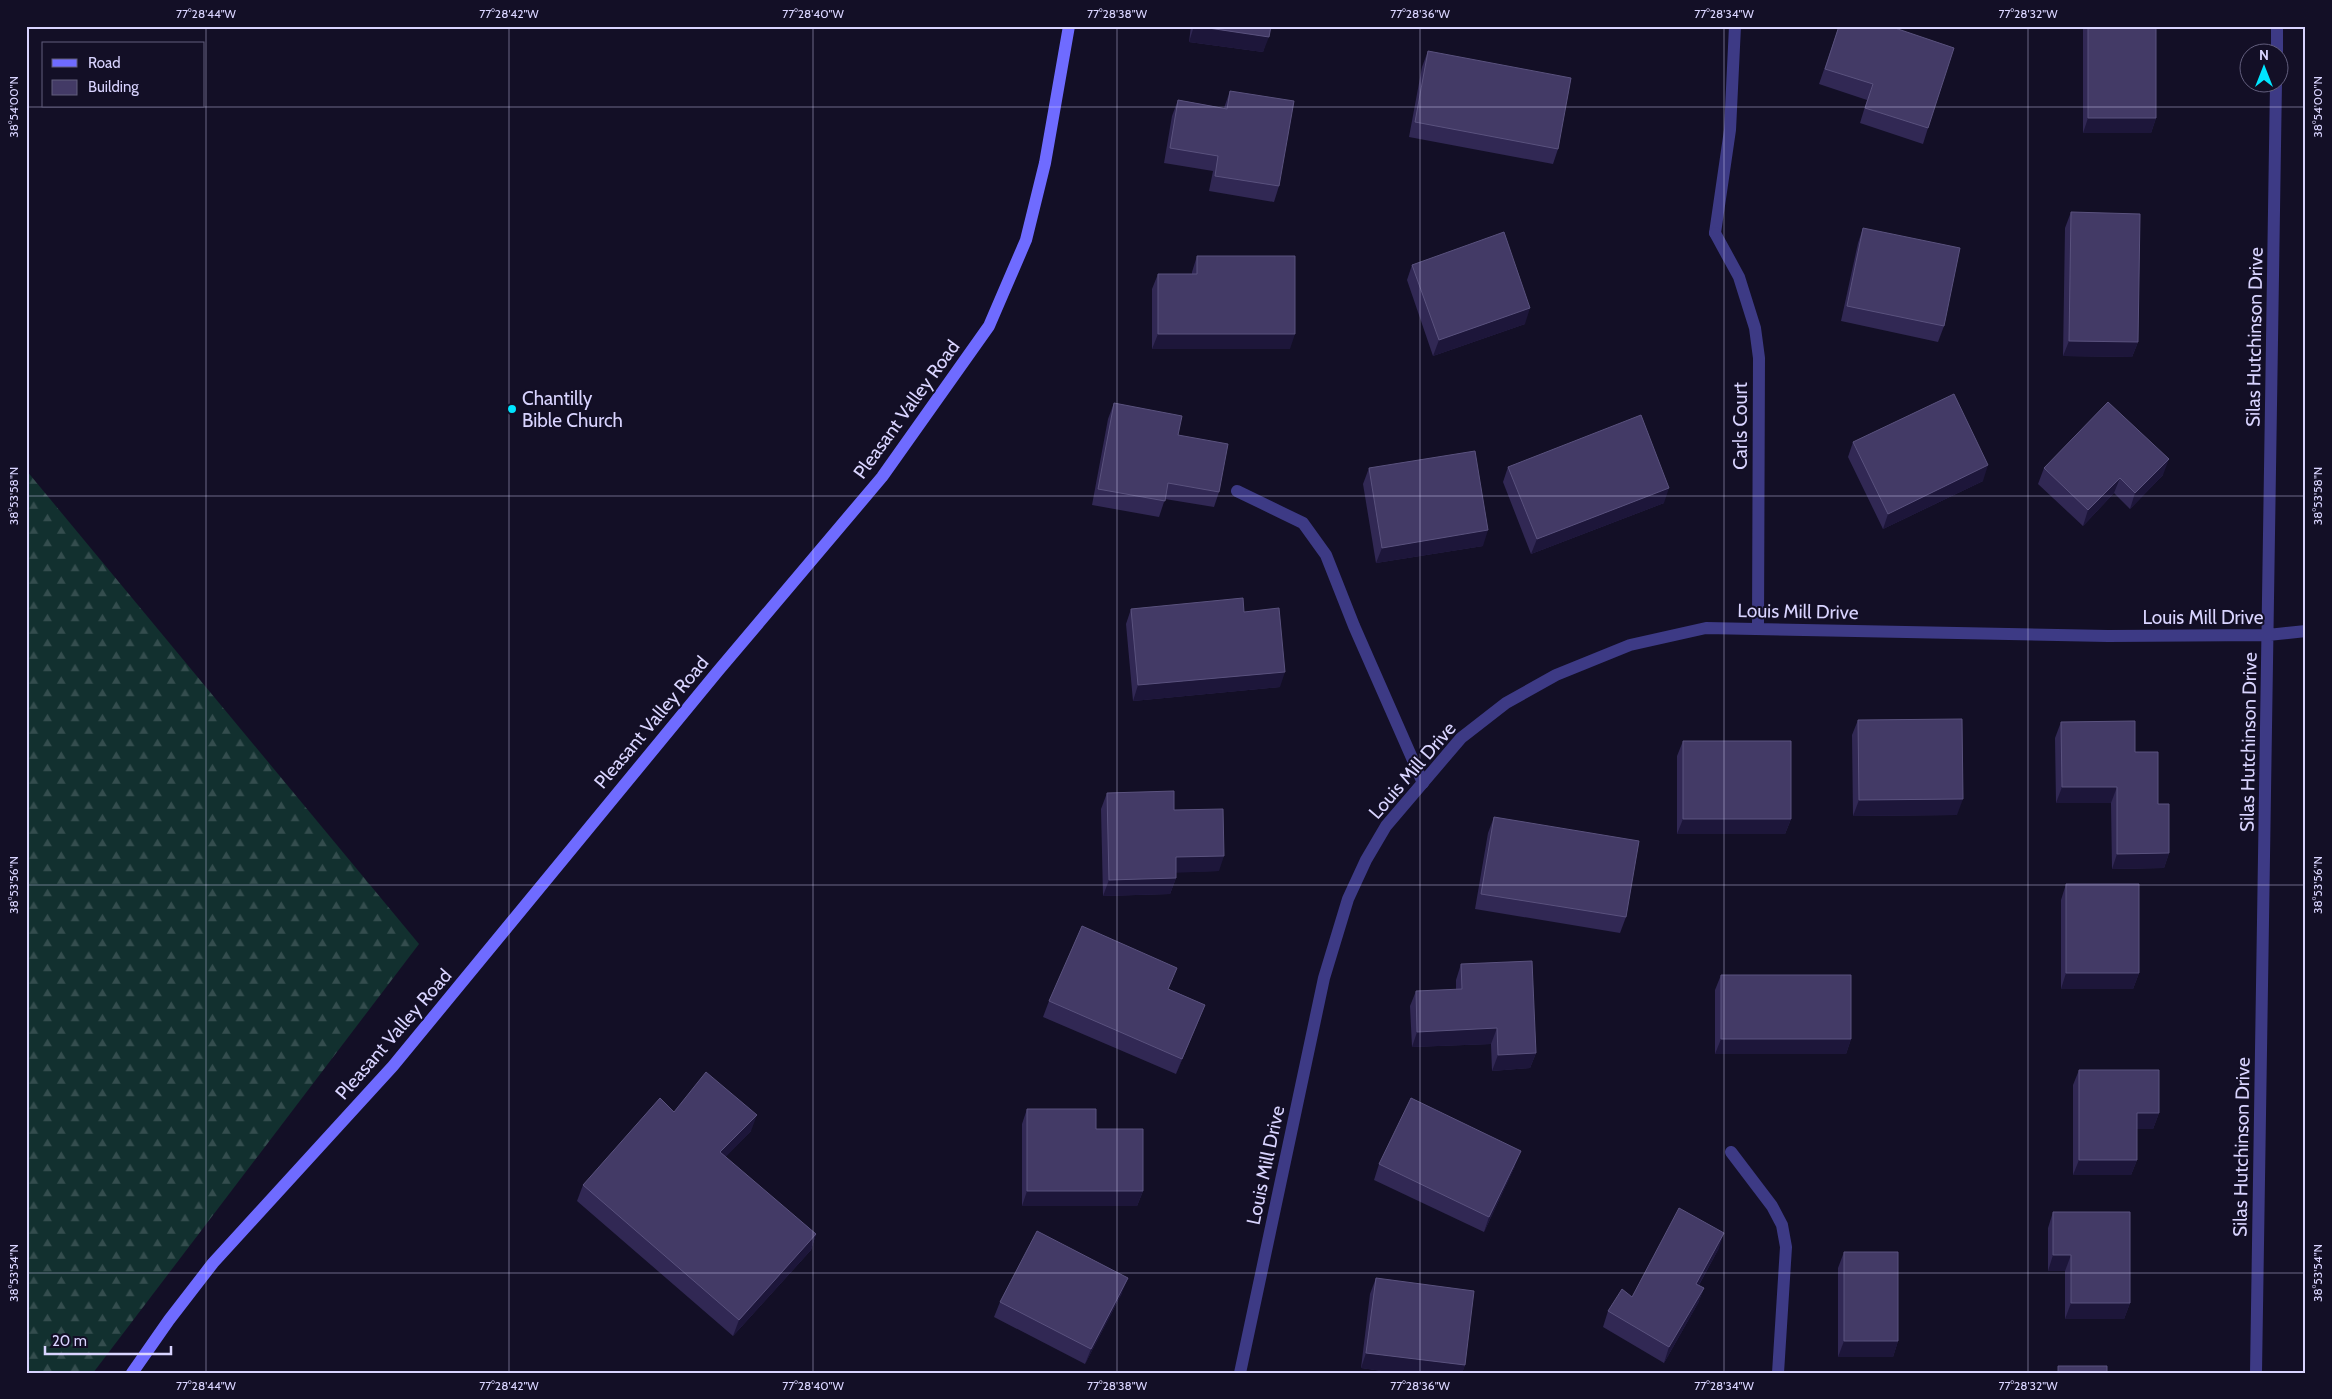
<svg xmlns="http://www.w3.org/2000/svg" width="2332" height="1399" font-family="Cabin,sans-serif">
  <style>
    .forest { fill: url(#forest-firs) }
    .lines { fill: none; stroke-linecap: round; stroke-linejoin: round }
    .service { stroke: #3d3a85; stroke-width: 12 }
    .minor { stroke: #3d3a85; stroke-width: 12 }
    .secondary { stroke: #6f6bff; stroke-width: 12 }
    .wall { fill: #312854 }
    .shaded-wall { fill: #1d163a }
    .building { fill: #433a66; stroke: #5a527e }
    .ticks { fill: none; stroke: #d9d4ff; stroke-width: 1; stroke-opacity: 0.45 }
    .poi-dot { fill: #00e5ff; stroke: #130f26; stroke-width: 2 }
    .labels { text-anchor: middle; stroke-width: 4; stroke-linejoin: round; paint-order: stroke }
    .street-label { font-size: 19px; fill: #d9d4ff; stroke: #130f26 }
    .poi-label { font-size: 19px; fill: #d9d4ff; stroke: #130f26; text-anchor: start }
    .neatline { fill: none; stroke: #d9d4ff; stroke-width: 2 }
    .ticks-label { font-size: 12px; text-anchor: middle; fill: #d9d4ff }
  </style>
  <defs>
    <pattern id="forest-firs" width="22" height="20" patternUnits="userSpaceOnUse" patternTransform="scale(1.25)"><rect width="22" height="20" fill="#12302f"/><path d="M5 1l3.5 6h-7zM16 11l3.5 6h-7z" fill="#344d4e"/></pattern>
  </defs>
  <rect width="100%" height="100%" fill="#130f26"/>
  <path class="forest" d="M 26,470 L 419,944 L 93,1373 L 26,1373 Z"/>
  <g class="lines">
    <path class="service" d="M 1715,233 L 1730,130 L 1735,26
      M 1237,491 L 1303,523 L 1326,555 L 1354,626 L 1423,783
      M 1731,1152 L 1772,1206 L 1782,1225 L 1786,1247 L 1778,1373"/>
    <path class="minor" d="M 2277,52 L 2277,26
      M 1715,233 L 1739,277 L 1755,328 L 1759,358 L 1758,628
      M 1240,1373 L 1324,978 L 1348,899 L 1366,860 L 1386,826 L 1461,738 L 1506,703 L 1556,675 L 1630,645 L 1706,628 L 2108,636 L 2268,635 L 2306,631
      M 2256,1373 L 2276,82"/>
    <path class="secondary" d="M 132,1373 L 169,1320 L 213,1263 L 393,1066 L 718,671 L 882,477 L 989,326 L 1026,240 L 1045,163 L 1069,26"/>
  </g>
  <path class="wall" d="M 1191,26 L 1271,26 L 1263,52 L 1189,42 Z
    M 1839,26 L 1889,26 L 1928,128 L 1923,144 L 1860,123 L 1867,100 L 1819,84 Z
    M 2083,26 L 2156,26 L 2156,118 L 2151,133 L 2083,133 Z
    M 1428,51 L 1558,149 L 1553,164 L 1409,137 L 1422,67 Z
    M 1230,91 L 1279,186 L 1274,202 L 1209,191 L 1213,171 L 1164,163 L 1172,116 L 1178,100 L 1224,108 Z
    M 2071,212 L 2138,342 L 2132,357 L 2063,356 L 2065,228 Z
    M 1863,228 L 1944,326 L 1938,342 L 1841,321 L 1858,243 Z
    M 1197,256 L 1290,349 L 1152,349 L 1152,289 L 1158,274 L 1192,274 L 1192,272 Z
    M 1412,265 L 1525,324 L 1433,356 L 1407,280 Z
    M 1114,403 L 1178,435 L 1219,492 L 1214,507 L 1165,499 L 1159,517 L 1092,505 L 1108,419 Z
    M 1853,442 L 1983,481 L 1883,529 L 1848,457 Z
    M 1508,467 L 1664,503 L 1531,554 L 1503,482 Z
    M 1369,468 L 1483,546 L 1376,563 L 1363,484 Z
    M 2044,468 L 2163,475 L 2130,509 L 2114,493 L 2083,526 L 2038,484 Z
    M 1131,609 L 1244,612 L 1280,687 L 1133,701 L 1126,624 Z
    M 1858,720 L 1957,815 L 1853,816 L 1852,735 Z
    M 2061,722 L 2158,804 L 2169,853 L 2164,868 L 2112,869 L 2111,803 L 2056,803 L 2055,738 Z
    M 1683,741 L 1791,819 L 1785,834 L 1677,834 L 1677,756 Z
    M 1107,793 L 1174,810 L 1219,871 L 1176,872 L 1176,878 L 1170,894 L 1103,896 L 1101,809 Z
    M 1494,817 L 1626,917 L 1620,933 L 1475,909 L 1488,833 Z
    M 2066,884 L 2139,973 L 2133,989 L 2061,989 L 2061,900 Z
    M 1461,964 L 1536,1053 L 1530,1068 L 1492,1071 L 1491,1044 L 1412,1047 L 1410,1006 L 1416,991 L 1456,990 L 1456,980 Z
    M 1721,975 L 1851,1039 L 1846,1054 L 1715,1054 L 1715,990 Z
    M 1169,989 L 1205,1005 L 1199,1020 L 1176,1074 L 1043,1017 L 1049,1001 Z
    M 2079,1070 L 2159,1113 L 2153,1129 L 2137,1129 L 2137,1160 L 2131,1175 L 2073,1175 L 2073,1085 Z
    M 1027,1109 L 1096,1129 L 1143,1191 L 1137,1206 L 1022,1206 L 1022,1124 Z
    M 674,1112 L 751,1131 L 725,1157 L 816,1234 L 811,1250 L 733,1336 L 577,1201 L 583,1185 Z
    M 1379,1164 L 1515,1166 L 1484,1232 L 1374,1180 Z
    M 2053,1212 L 2130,1303 L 2124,1319 L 2065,1319 L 2065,1271 L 2048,1271 L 2048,1228 Z
    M 1719,1248 L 1699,1285 L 1704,1288 L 1698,1303 L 1664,1363 L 1603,1327 L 1608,1311 Z
    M 1844,1252 L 1898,1341 L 1893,1357 L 1838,1357 L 1838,1268 Z
    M 1376,1278 L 1465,1365 L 1462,1373 L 1396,1373 L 1361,1368 L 1370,1294 Z
    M 1122,1293 L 1085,1364 L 994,1317 L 1000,1302 Z"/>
  <path class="shaded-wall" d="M 1194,26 L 1269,37 L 1263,52 L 1189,42 Z
    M 2088,118 L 2156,118 L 2151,133 L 2083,133 Z
    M 1530,308 L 1525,324 L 1433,356 L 1439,340 Z
    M 1158,334 L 1295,334 L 1290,349 L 1152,349 Z
    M 2069,341 L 2138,342 L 2132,357 L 2063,356 Z
    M 2169,459 L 2163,475 L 2130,509 L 2135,493 Z
    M 1988,465 L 1983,481 L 1883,529 L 1888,514 Z
    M 2120,478 L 2114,493 L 2083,526 L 2088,510 Z
    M 1669,488 L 1664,503 L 1531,554 L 1537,539 Z
    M 1488,530 L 1483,546 L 1376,563 L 1382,548 Z
    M 1285,672 L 1280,687 L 1133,701 L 1138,685 Z
    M 2062,787 L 2117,787 L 2111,803 L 2056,803 Z
    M 1963,799 L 1957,815 L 1853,816 L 1859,800 Z
    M 1683,819 L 1791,819 L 1785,834 L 1677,834 Z
    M 2169,853 L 2164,868 L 2112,869 L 2117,854 Z
    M 1224,856 L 1219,871 L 1170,873 L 1176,857 Z
    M 1176,878 L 1170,894 L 1103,896 L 1109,880 Z
    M 2066,973 L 2139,973 L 2133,989 L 2061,989 Z
    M 1205,1005 L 1199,1020 L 1176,1074 L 1182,1059 Z
    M 1497,1028 L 1491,1044 L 1412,1047 L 1417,1032 Z
    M 1721,1039 L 1851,1039 L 1846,1054 L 1715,1054 Z
    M 1536,1053 L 1530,1068 L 1492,1071 L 1498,1055 Z
    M 2137,1113 L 2159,1113 L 2153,1129 L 2131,1129 Z
    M 757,1115 L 751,1131 L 715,1168 L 720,1152 Z
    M 1521,1151 L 1515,1166 L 1484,1232 L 1489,1217 Z
    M 2079,1160 L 2137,1160 L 2131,1175 L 2073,1175 Z
    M 1027,1191 L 1143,1191 L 1137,1206 L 1022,1206 Z
    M 1724,1233 L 1719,1248 L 1691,1299 L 1696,1284 Z
    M 816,1234 L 811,1250 L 733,1336 L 739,1320 Z
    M 2053,1255 L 2071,1255 L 2065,1271 L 2048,1271 Z
    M 1128,1278 L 1122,1293 L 1085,1364 L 1091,1349 Z
    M 1704,1288 L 1698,1303 L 1664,1363 L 1669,1347 Z
    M 2071,1303 L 2130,1303 L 2124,1319 L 2065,1319 Z
    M 1844,1341 L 1898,1341 L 1893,1357 L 1838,1357 Z
    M 1366,1353 L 1465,1365 L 1462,1373 L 1396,1373 L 1361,1368 Z"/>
  <path class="building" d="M 1195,26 L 1271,26 L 1269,37 Z
    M 1839,26 L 1889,26 L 1954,48 L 1928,128 L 1865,108 L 1873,84 L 1825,69 Z
    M 2088,26 L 2156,26 L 2156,118 L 2088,118 Z
    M 1428,51 L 1571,78 L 1558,149 L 1415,122 Z
    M 1230,91 L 1294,101 L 1279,186 L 1215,176 L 1218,156 L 1170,148 L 1178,100 L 1227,109 Z
    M 2071,212 L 2140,214 L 2138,342 L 2069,341 Z
    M 1863,228 L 1960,248 L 1944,326 L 1847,306 Z
    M 1504,232 L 1530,308 L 1439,340 L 1412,265 Z
    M 1197,256 L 1295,256 L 1295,334 L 1158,334 L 1158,274 L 1197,274 Z
    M 1954,394 L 1988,465 L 1888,514 L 1853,442 Z
    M 2108,402 L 2169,459 L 2135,493 L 2120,478 L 2088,510 L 2044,468 Z
    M 1114,403 L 1182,416 L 1178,435 L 1228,444 L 1219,492 L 1168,483 L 1165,501 L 1098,489 Z
    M 1641,415 L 1669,488 L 1537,539 L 1508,467 Z
    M 1475,451 L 1488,530 L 1382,548 L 1369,468 Z
    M 1243,598 L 1244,612 L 1279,608 L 1285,672 L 1138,685 L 1131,609 Z
    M 1962,719 L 1963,799 L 1859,800 L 1858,720 Z
    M 2135,721 L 2135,752 L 2158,752 L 2158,804 L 2169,804 L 2169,853 L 2117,854 L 2117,787 L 2062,787 L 2061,722 Z
    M 1683,741 L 1791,741 L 1791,819 L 1683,819 Z
    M 1174,791 L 1174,810 L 1223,809 L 1224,856 L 1176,857 L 1176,878 L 1109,880 L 1107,793 Z
    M 1494,817 L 1639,841 L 1626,917 L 1481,894 Z
    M 2066,884 L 2139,884 L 2139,973 L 2066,973 Z
    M 1082,926 L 1177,968 L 1168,989 L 1205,1005 L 1182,1059 L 1049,1001 Z
    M 1532,961 L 1536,1053 L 1498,1055 L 1497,1028 L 1417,1032 L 1416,991 L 1462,989 L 1461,964 Z
    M 1721,975 L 1851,975 L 1851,1039 L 1721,1039 Z
    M 2079,1070 L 2159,1070 L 2159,1113 L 2137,1113 L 2137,1160 L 2079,1160 Z
    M 706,1072 L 757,1115 L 720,1152 L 816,1234 L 739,1320 L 583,1185 L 660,1098 L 674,1112 Z
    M 1411,1098 L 1521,1151 L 1489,1217 L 1379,1164 Z
    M 1027,1109 L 1096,1109 L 1096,1129 L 1143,1129 L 1143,1191 L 1027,1191 Z
    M 1679,1208 L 1724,1233 L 1696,1284 L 1704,1288 L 1669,1347 L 1608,1311 L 1622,1289 L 1632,1297 Z
    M 2053,1212 L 2130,1212 L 2130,1303 L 2071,1303 L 2071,1255 L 2053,1255 Z
    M 1037,1231 L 1128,1278 L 1091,1349 L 1000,1302 Z
    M 1844,1252 L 1898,1252 L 1898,1341 L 1844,1341 Z
    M 1376,1278 L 1474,1291 L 1465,1365 L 1366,1353 Z
    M 2058,1366 L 2107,1366 L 2107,1373 L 2058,1373 Z"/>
  <path class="ticks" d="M 206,26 L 206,1373M 509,26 L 509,1373M 813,26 L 813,1373M 1117,26 L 1117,1373M 1420,26 L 1420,1373M 1724,26 L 1724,1373M 2028,26 L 2028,1373M 26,107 L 2306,107M 26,496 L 2306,496M 26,885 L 2306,885M 26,1273 L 2306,1273"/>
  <circle class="poi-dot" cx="512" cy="409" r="5"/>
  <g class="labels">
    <g class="street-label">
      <text transform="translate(2254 337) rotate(-89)" y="7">Silas Hutchinson Drive</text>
      <text transform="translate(906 409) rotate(-54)" y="7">Pleasant Valley Road</text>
      <text transform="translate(1740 426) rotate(-90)" y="7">Carls Court</text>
      <text transform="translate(1798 611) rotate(1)" y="7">Louis Mill Drive</text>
      <text x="2203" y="624">Louis Mill Drive</text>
      <text transform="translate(651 722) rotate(-50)" y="7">Pleasant Valley Road</text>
      <text transform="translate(2248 742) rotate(-89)" y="7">Silas Hutchinson Drive</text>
      <text transform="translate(1412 770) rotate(-49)" y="7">Louis Mill Drive</text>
      <text transform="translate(393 1034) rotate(-49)" y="7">Pleasant Valley Road</text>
      <text transform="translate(2241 1147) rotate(-89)" y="7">Silas Hutchinson Drive</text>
      <text transform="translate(1265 1165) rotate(-78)" y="7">Louis Mill Drive</text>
    </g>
    <g class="poi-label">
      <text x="522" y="405">Chantilly<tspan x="522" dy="22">Bible Church</tspan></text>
    </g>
  </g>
  <rect width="2332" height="1399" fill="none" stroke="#130f26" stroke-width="55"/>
  <rect x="42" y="42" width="162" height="65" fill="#130f26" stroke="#625e7d"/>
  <rect x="52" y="59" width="25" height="8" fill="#6f6bff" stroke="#625e7d"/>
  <text x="88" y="68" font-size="15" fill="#d9d4ff">Road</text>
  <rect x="52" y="80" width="25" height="15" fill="#433a66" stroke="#625e7d"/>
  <text x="88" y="92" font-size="15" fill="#d9d4ff">Building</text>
  <g transform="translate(2264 68)"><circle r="24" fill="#130f26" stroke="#625e7d"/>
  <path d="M0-4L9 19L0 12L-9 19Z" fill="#00e5ff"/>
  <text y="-8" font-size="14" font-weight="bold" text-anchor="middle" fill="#d9d4ff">N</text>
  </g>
  <path d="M45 1346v8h126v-8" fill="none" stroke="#d9d4ff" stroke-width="2.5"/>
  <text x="52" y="1346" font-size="15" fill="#d9d4ff" stroke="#130f26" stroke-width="4" paint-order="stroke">20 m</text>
  <rect x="28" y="28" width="2276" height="1344" class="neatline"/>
  <g class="ticks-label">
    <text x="206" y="18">77°28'44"W</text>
    <text x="509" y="18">77°28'42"W</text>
    <text x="813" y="18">77°28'40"W</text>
    <text x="1117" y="18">77°28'38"W</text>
    <text x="1420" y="18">77°28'36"W</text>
    <text x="1724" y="18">77°28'34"W</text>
    <text x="2028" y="18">77°28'32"W</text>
    <text transform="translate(14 107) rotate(-90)" y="4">38°54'00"N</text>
    <text transform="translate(2318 107) rotate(-90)" y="4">38°54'00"N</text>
    <text transform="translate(14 496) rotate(-90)" y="4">38°53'58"N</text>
    <text transform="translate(2318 496) rotate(-90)" y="4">38°53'58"N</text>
    <text transform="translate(14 885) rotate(-90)" y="4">38°53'56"N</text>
    <text transform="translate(2318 885) rotate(-90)" y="4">38°53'56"N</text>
    <text transform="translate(14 1273) rotate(-90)" y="4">38°53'54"N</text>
    <text transform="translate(2318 1273) rotate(-90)" y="4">38°53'54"N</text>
    <text x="206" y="1390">77°28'44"W</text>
    <text x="509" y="1390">77°28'42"W</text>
    <text x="813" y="1390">77°28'40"W</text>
    <text x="1117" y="1390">77°28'38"W</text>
    <text x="1420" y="1390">77°28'36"W</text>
    <text x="1724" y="1390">77°28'34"W</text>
    <text x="2028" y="1390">77°28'32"W</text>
  </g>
</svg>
